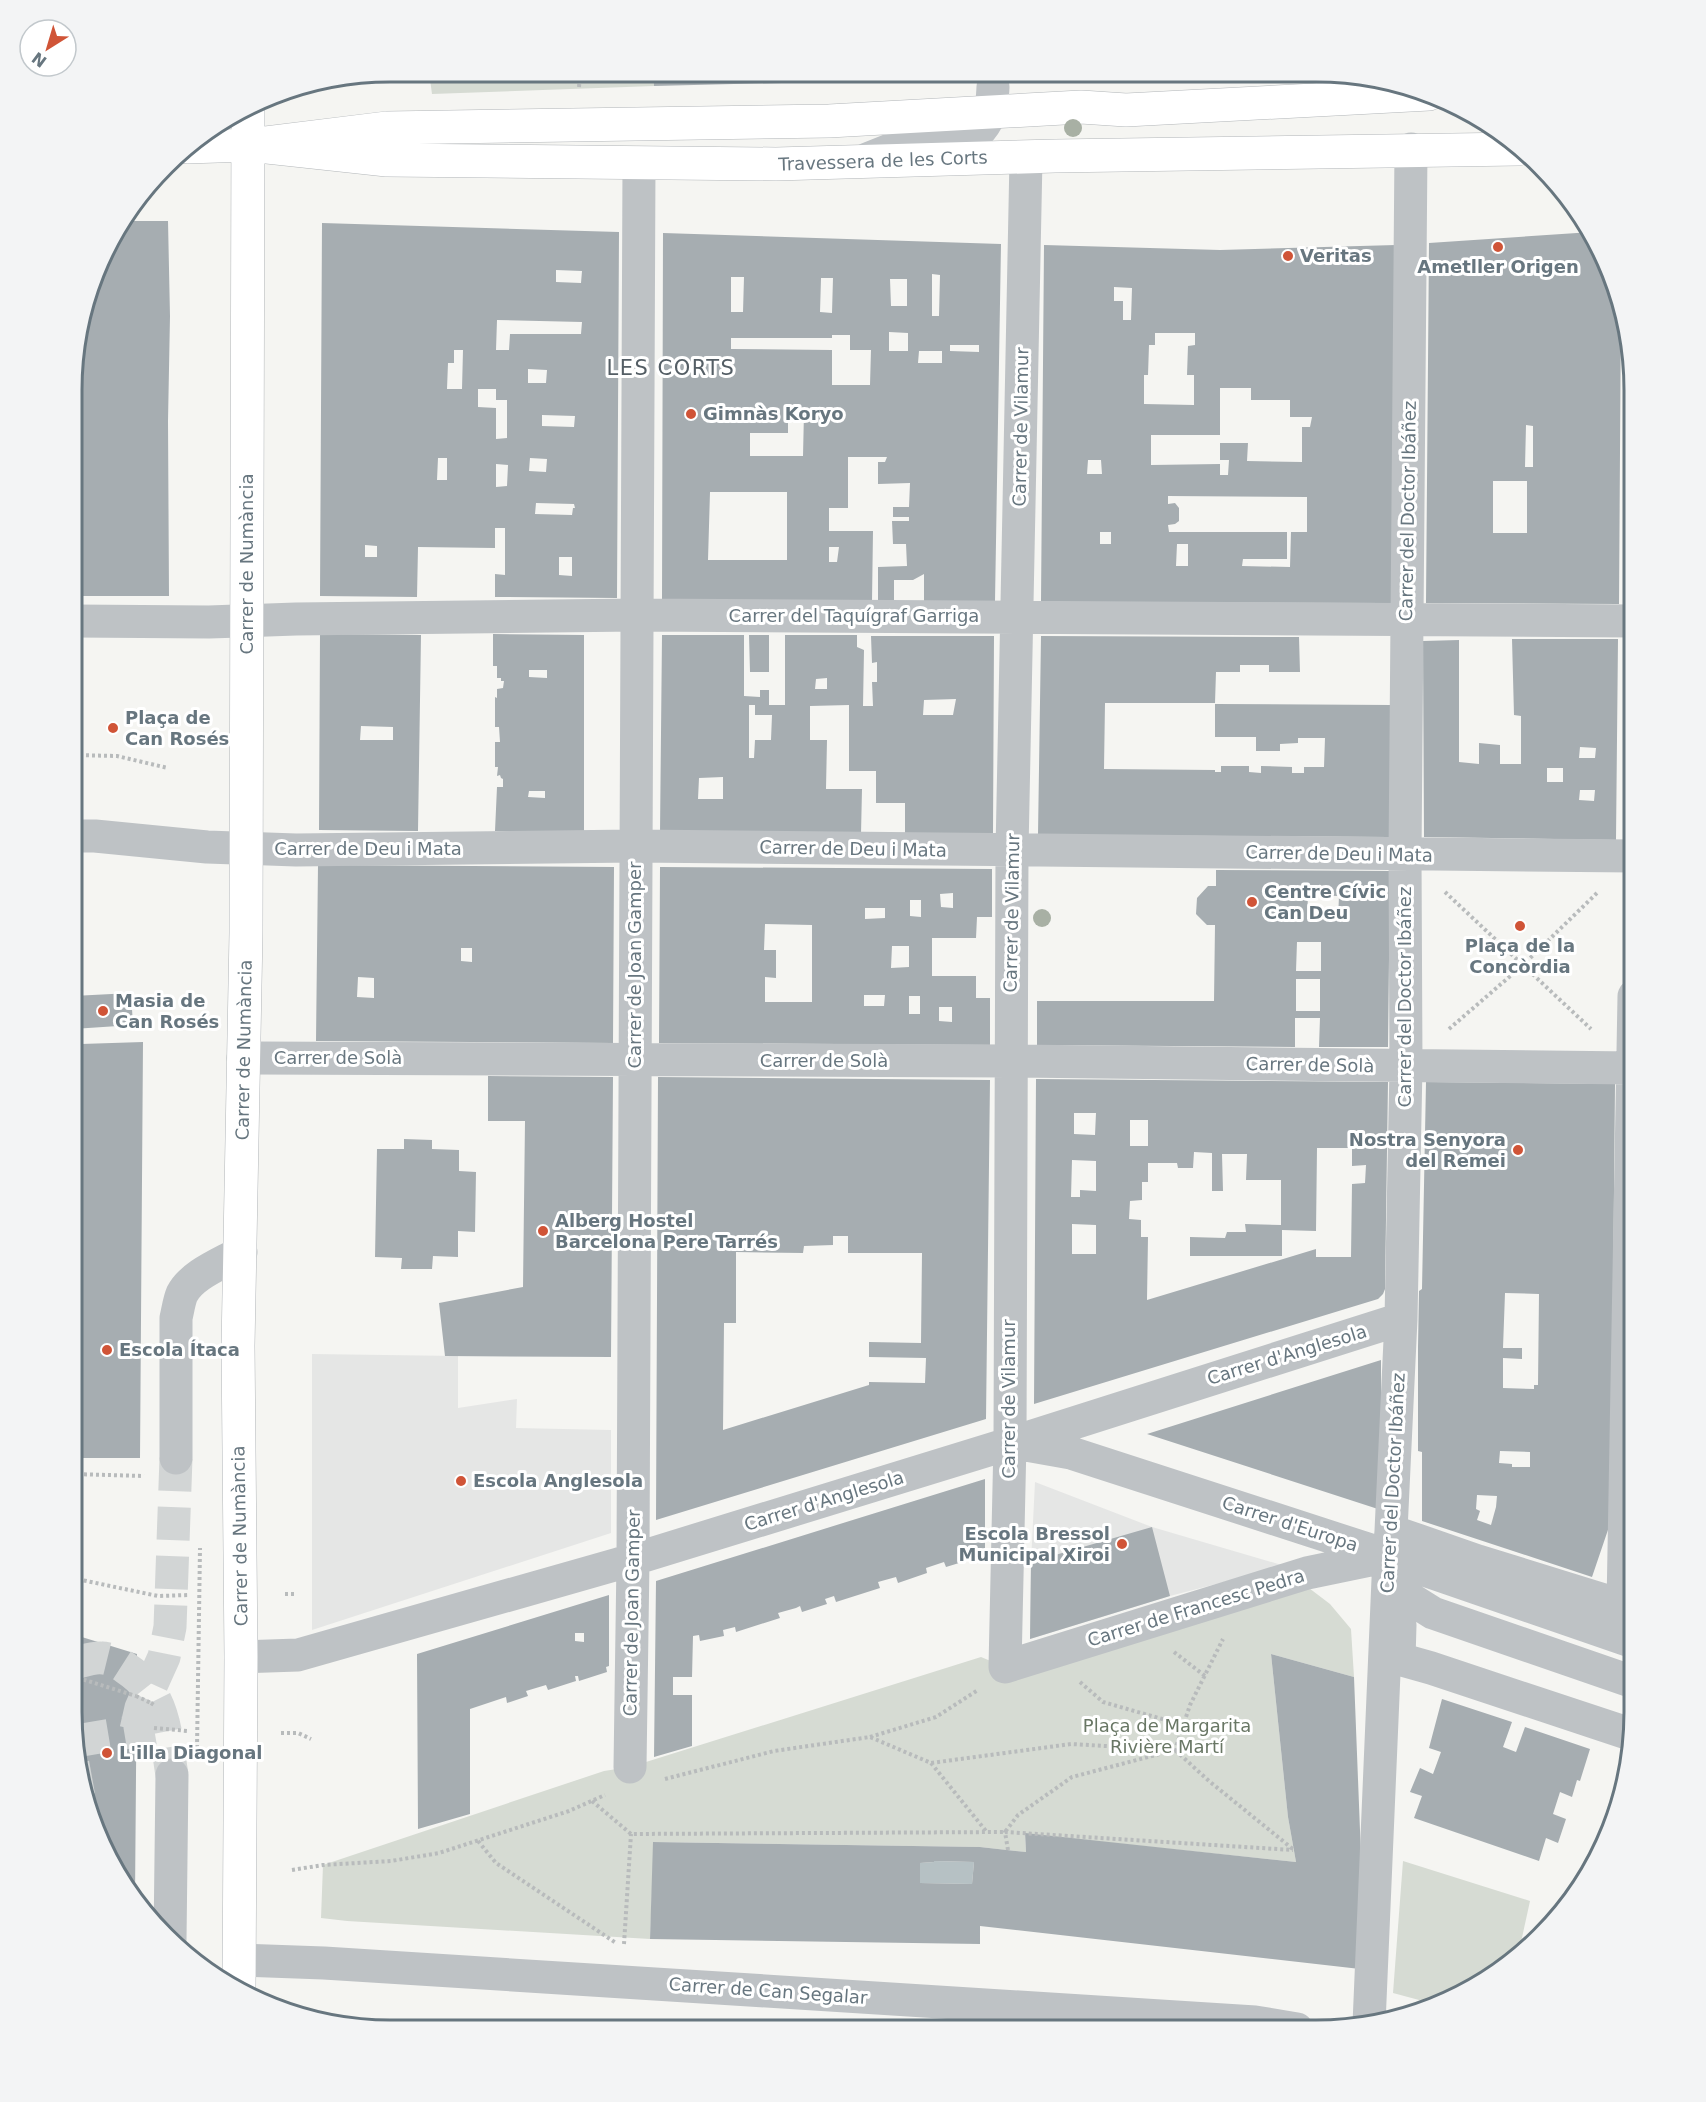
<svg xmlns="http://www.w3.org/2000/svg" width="1706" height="2102" font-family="'DejaVu Sans',sans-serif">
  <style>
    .built { fill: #e5e6e5 }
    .green { fill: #d6dbd3 }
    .water { fill: #b6c1c4 }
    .building { fill: #a6adb1; fill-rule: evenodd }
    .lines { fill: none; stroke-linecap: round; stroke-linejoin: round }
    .minor-tunnel { stroke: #d2d5d5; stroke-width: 33; stroke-dasharray: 33 16; stroke-linecap: butt }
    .major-casing { stroke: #b2b6b9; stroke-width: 34 }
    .path { stroke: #b8bbbc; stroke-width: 4; stroke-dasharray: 3 3; stroke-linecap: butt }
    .minor { stroke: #bec2c5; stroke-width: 33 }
    .major { stroke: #fff; stroke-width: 33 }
    .path-bridge { stroke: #b8bbbc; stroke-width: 4; stroke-dasharray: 3 3; stroke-linecap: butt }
    .tree { fill: #a8b0a4 }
    .poi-dot { fill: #d05437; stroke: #fff; stroke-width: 2 }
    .labels { text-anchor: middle; stroke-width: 6; stroke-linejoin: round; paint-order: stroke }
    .street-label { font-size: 18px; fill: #67767f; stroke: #fff }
    .poi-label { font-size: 18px; font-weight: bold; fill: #67767f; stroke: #fff; text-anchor: start }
    .park-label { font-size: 18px; fill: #697765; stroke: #fff }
    .quarter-label { font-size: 21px; letter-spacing: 1.5px; fill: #545e65; stroke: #fff }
    .rim { fill: none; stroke: #67767f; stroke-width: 3 }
  </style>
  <rect width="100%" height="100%" fill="#f5f5f2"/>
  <path class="built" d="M 312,1354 L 458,1356 L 458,1408 L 517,1399 L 516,1428 L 611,1430 L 611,1533 L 312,1630 Z
    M 1035,1482 L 1152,1527 L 1285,1566 L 1170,1596 L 1030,1639 L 1031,1562 Z"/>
  <path class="green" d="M 429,72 L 653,73 L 654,86 L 432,94 Z
    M 861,73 L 1042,74 L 1033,76 L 861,81 Z
    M 1305,1585 L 1330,1604 L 1351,1629 L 1354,1677 L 1271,1654 L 1288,1817 L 1296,1862 L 1025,1834 L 1026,1852 L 980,1847 L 654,1842 L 650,1939 L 347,1921 L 321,1918 L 323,1865 L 604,1771 L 630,1767 L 981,1657 L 1005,1667 Z
    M 1403,1861 L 1530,1901 L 1518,1956 L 1474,1987 L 1434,2004 L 1393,1993 Z"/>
  <path class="water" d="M 934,1861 L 974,1862 L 972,1884 L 920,1883 L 920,1863 L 934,1862 Z"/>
  <path class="building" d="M 653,73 L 861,73 L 861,81 L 654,86 Z
    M 123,221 L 168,221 L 170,316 L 168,421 L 169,596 L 74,596 L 75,349 L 115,232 Z
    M 322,223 L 619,232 L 617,598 L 495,597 L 495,574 L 505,575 L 505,528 L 495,528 L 495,548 L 418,547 L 417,597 L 320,596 ZM 556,270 L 582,271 L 581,283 L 556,282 ZM 497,320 L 582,322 L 581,334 L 510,334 L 509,350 L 496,350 ZM 454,350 L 463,350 L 462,389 L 447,389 L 448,363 L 454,363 ZM 528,369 L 547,370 L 546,383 L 528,383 ZM 478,389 L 496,389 L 496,400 L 507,400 L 507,438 L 496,439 L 496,408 L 478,407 ZM 542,415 L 575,416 L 574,427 L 542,426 ZM 438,458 L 447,458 L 447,480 L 437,480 ZM 530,458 L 547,459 L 546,472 L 529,471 ZM 496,464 L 508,465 L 507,486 L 496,487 ZM 536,503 L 574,504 L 575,508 L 573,508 L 572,515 L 535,514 ZM 365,545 L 377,546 L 377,557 L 365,557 ZM 559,557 L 572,557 L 572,576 L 559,575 Z
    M 1592,232 L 1621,303 L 1619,604 L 1426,603 L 1429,243 ZM 1526,425 L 1533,426 L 1533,467 L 1525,467 ZM 1493,481 L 1527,481 L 1527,533 L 1493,533 Z
    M 663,233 L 1001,244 L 995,601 L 924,601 L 924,574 L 913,580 L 894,580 L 894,601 L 878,601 L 878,567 L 907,566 L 906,544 L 893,544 L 892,521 L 909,521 L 909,517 L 893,517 L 893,507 L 909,507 L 910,483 L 878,484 L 878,462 L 885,462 L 887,457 L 848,457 L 848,508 L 829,508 L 829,531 L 873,531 L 872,601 L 662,600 ZM 932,274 L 940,275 L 939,316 L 932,316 ZM 731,277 L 744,277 L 743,312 L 731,312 ZM 821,278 L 833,278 L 832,313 L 820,312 ZM 890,279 L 907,279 L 907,306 L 891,306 ZM 889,332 L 908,333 L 908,351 L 889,351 ZM 832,335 L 850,335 L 850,350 L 871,350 L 870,385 L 832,385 L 832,350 L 731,349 L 731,338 L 832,338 ZM 950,345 L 979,345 L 979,352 L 950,351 ZM 919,351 L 942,351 L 942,363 L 918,363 ZM 788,412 L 804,412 L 803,456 L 750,456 L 750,433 L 788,433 ZM 710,492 L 787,492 L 787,560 L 708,560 ZM 829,547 L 839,547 L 837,562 L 829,562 Z
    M 1044,245 L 1220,250 L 1396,245 L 1392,603 L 1041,602 ZM 1114,287 L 1132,288 L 1131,320 L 1123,320 L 1123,301 L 1114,301 ZM 1155,333 L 1195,333 L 1195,345 L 1188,346 L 1187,375 L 1194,375 L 1194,405 L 1144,404 L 1144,375 L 1148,375 L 1149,345 L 1155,345 ZM 1220,388 L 1251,388 L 1251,400 L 1290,400 L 1290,417 L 1312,417 L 1310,427 L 1302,427 L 1302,462 L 1247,461 L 1248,443 L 1220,443 L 1220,460 L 1229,460 L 1228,475 L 1220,475 L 1220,464 L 1151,465 L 1151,435 L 1220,435 ZM 1088,460 L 1101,460 L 1102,474 L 1087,474 ZM 1168,496 L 1307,497 L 1307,532 L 1291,532 L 1290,567 L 1242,566 L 1243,559 L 1287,559 L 1287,532 L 1169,532 L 1168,525 L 1175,524 L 1179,521 L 1179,508 L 1175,503 L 1168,504 ZM 1100,532 L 1111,532 L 1111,544 L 1100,544 ZM 1177,544 L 1188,544 L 1188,566 L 1176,566 Z
    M 320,634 L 421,635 L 418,831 L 319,830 ZM 361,726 L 393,727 L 393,740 L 360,740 Z
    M 493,634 L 584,635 L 584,832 L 495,831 L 497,787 L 503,787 L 503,779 L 501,778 L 500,775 L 497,776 L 498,767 L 495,767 L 495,742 L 500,742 L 499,727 L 495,727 L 495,697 L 497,698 L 497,689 L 503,688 L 504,681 L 501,681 L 501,678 L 497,678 L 497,666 L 493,666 ZM 529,670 L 547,670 L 547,678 L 529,677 ZM 529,791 L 545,791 L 545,798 L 528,797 Z
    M 662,635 L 744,635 L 744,696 L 760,697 L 760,690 L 769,690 L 769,705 L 785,705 L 785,635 L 857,635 L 857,647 L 864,650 L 863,706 L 873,706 L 872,682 L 877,682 L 877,662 L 872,663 L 871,636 L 994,636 L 993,835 L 905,834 L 905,803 L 876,803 L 876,771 L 849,771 L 849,705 L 810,706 L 810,740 L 827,740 L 826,789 L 862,789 L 861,834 L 660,833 ZM 827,678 L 827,689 L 815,689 L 816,679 ZM 956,699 L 953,715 L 923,715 L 924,700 ZM 749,705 L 755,705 L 755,715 L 772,715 L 771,740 L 755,740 L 754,758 L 749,758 ZM 723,777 L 723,799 L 698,799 L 699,778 Z
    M 749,635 L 769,635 L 769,672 L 750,672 Z
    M 1041,636 L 1299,637 L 1300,672 L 1269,672 L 1269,665 L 1240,665 L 1240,672 L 1216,672 L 1215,703 L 1105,703 L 1104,769 L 1215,770 L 1215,772 L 1221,772 L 1221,766 L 1249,766 L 1249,772 L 1261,773 L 1261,766 L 1292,767 L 1292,773 L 1304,773 L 1304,767 L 1324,767 L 1325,738 L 1298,738 L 1298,743 L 1280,744 L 1280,751 L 1256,751 L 1256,737 L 1215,737 L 1215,704 L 1391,705 L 1390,837 L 1038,835 Z
    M 1512,639 L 1618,639 L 1616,840 L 1424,837 L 1423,641 L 1459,640 L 1459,762 L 1479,764 L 1479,743 L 1500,745 L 1500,764 L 1521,764 L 1521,716 L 1514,715 ZM 1580,747 L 1596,748 L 1595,758 L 1579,758 ZM 1547,768 L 1563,768 L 1563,782 L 1547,782 ZM 1580,790 L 1595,790 L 1594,801 L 1579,800 Z
    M 318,865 L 614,867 L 613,1043 L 316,1041 ZM 461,948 L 472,948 L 472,962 L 461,961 ZM 358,977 L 374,978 L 374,998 L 357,997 Z
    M 660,867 L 992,869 L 992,917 L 977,917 L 976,938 L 932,938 L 932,976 L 976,976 L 976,998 L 990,998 L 990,1045 L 659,1043 ZM 953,893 L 953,908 L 941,907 L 940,894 ZM 910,900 L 921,900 L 921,917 L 910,916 ZM 865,908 L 885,908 L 885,918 L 865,919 ZM 765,924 L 812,925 L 812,1002 L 765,1002 L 765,977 L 776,978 L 776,950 L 764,950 ZM 892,946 L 909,946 L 909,967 L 891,968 ZM 864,995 L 885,995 L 884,1006 L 864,1006 ZM 909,996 L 920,996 L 920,1014 L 909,1014 ZM 939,1007 L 952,1007 L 952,1022 L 939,1021 Z
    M 1216,870 L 1390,871 L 1388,1047 L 1319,1047 L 1320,1018 L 1295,1018 L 1295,1047 L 1037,1045 L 1037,1001 L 1214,1001 L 1215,925 L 1207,925 L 1196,914 L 1197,898 L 1208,886 L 1216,886 ZM 1308,895 L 1339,896 L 1338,919 L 1307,919 ZM 1297,942 L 1321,942 L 1321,971 L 1296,971 ZM 1296,979 L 1320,979 L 1320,1011 L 1296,1011 Z
    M 131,993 L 133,1025 L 73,1029 L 73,996 Z
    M 143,1042 L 140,1458 L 73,1458 L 73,1073 L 83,1073 L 81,1044 Z
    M 488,1076 L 613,1077 L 611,1357 L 445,1356 L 439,1303 L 523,1287 L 525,1121 L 488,1121 Z
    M 658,1077 L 990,1080 L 986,1419 L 656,1520 ZM 833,1236 L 848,1236 L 848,1253 L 922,1253 L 921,1343 L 869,1342 L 869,1357 L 926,1358 L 925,1383 L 869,1382 L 869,1385 L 723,1430 L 724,1323 L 736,1323 L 736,1252 L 803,1253 L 804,1246 L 833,1245 Z
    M 1036,1079 L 1388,1082 L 1385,1289 L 1383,1294 L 1378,1299 L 1034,1404 ZM 1074,1113 L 1096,1113 L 1095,1135 L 1074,1134 ZM 1130,1120 L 1148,1120 L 1148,1146 L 1130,1146 ZM 1317,1148 L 1352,1148 L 1352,1166 L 1366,1165 L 1365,1183 L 1352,1184 L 1351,1257 L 1316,1257 L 1316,1249 L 1147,1300 L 1148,1237 L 1141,1237 L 1141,1220 L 1129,1219 L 1130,1201 L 1142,1200 L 1142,1182 L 1148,1182 L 1148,1163 L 1177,1163 L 1178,1168 L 1193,1168 L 1194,1152 L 1212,1153 L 1212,1191 L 1223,1191 L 1222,1154 L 1247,1154 L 1246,1180 L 1281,1180 L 1281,1225 L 1245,1224 L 1246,1232 L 1227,1232 L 1225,1238 L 1190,1237 L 1190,1256 L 1282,1256 L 1282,1230 L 1316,1231 ZM 1072,1160 L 1096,1161 L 1096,1191 L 1080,1190 L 1080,1197 L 1071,1197 ZM 1072,1224 L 1096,1225 L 1096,1254 L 1072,1254 Z
    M 1426,1082 L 1615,1084 L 1611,1521 L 1592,1577 L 1422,1521 L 1422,1452 L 1418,1451 L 1418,1347 L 1419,1291 L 1422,1289 ZM 1505,1293 L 1539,1294 L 1538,1385 L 1534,1385 L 1534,1389 L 1503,1388 L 1503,1358 L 1522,1359 L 1522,1348 L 1503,1348 ZM 1500,1451 L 1530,1452 L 1530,1467 L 1512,1467 L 1512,1464 L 1499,1463 ZM 1477,1495 L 1497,1496 L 1496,1507 L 1491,1525 L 1477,1520 L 1480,1511 L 1476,1509 Z
    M 404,1139 L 432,1140 L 432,1149 L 459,1150 L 459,1171 L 476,1172 L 475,1232 L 458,1231 L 458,1257 L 433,1256 L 432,1269 L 401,1269 L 402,1258 L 375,1257 L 377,1149 L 404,1149 Z
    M 1381,1360 L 1381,1510 L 1147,1434 Z
    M 985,1479 L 985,1550 L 981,1551 L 982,1556 L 946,1567 L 944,1562 L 926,1568 L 927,1573 L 898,1583 L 896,1577 L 878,1582 L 880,1588 L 836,1602 L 834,1596 L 825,1599 L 827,1604 L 802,1612 L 800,1606 L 796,1608 L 778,1613 L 780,1618 L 736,1632 L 735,1627 L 723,1630 L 724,1636 L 700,1641 L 699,1635 L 693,1636 L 692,1677 L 673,1677 L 673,1695 L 692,1695 L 692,1746 L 654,1757 L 656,1581 Z
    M 1152,1527 L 1170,1596 L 1030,1639 L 1031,1562 Z
    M 609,1595 L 609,1666 L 606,1667 L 607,1672 L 579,1681 L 578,1676 L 575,1676 L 576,1681 L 548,1690 L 546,1685 L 526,1691 L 528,1696 L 507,1703 L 506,1697 L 470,1709 L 470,1814 L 418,1829 L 417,1654 ZM 575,1633 L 584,1633 L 584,1642 L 575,1641 Z
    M 72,1634 L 137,1654 L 135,1898 L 115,1870 L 83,1794 L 72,1712 Z
    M 1271,1654 L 1354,1677 L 1361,1856 L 1360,1969 L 980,1926 L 980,1944 L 650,1939 L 653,1842 L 980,1847 L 1026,1852 L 1025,1833 L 1296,1862 L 1288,1817 ZM 934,1861 L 974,1862 L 972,1884 L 920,1883 L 920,1863 L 934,1862 Z
    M 1442,1699 L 1512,1722 L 1503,1747 L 1516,1752 L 1525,1727 L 1590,1749 L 1580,1781 L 1577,1780 L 1572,1797 L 1560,1792 L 1553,1814 L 1566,1819 L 1558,1843 L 1546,1838 L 1539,1861 L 1414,1818 L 1422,1796 L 1410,1792 L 1420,1768 L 1433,1774 L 1441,1752 L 1429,1748 Z
    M 1625,1747 L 1630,1749 L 1617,1813 L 1596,1857 L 1606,1818 L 1622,1765 Z"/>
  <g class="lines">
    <path class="minor-tunnel" d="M 75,1663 C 83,1661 94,1657 102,1658 C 110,1658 121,1664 127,1669 C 166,1695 165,1733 172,1775
      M 136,1730 L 141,1708 L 164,1657 L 170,1627 L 176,1458
      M 76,1741 L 154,1728
      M 81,1779 L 92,1777"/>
    <defs>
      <path id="major" d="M 248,145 L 387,160 L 776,164 L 1055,156 L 1518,149
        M 187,147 L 248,145 L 387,128 L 829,121 L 1081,107 L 1126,110 L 1429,94
        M 239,1989 L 241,1657 L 238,1346 L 246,933 L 248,112"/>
    </defs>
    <use href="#major" class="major-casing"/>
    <path class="path" d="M 579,87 L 580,73
      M 74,755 L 117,756 L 168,768
      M 1445,892 L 1591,1029
      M 1449,1029 L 1523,965 L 1598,892
      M 72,1474 L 144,1476
      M 72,1578 L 158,1596 L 189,1595
      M 285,1594 L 294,1594
      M 1174,1652 L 1205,1676
      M 72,1676 L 136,1696
      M 1080,1682 L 1103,1702 L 1183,1725
      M 151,1703 L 154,1705
      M 154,1728 L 188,1731
      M 281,1733 L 298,1733 L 311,1739
      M 870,1737 L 936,1717 L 978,1690
      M 197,1748 L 200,1548
      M 931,1763 L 986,1831
      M 665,1779 L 774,1751 L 870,1737 L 931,1763 L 1071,1744 L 1175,1750 L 1209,1781 L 1294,1850
      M 592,1801 L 631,1834 L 1005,1832 L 1018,1815 L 1072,1777 L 1175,1750 L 1190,1705 L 1223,1639
      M 478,1841 L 496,1863 L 616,1943
      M 1008,1850 L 1005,1832 L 1293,1850
      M 292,1870 L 323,1865 L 391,1861 L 439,1853 L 569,1811 L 605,1795
      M 624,1944 L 631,1834
      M 623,2029 L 623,2018"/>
    <path class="minor" d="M 1026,158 L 1012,851 L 1010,1442 L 1005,1667 L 1307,1573 L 1389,1556
      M 867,159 L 902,145 L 981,129 C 992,116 992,104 993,87
      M 74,621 L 209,622 L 296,619 L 637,615 L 1634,621
      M 74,836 L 95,836 L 207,847 L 296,850 L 635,846 L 1634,856
      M 243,1058 L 1011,1061 L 1634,1068
      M 1015,1443 L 1071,1453 L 1389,1556 L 1401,1562 L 1633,1642
      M 176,1458 L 176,1318 C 178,1310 179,1301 182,1294 C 192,1274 223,1263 241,1252
      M 1401,1567 L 1403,1535 L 1478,1561 L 1633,1609
      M 1388,1588 L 1401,1593 L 1433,1613 L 1633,1682
      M 1400,1625 L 1399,1659 L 1431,1668 L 1633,1735
      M 1619,1637 L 1623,1606 L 1634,996
      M 241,1657 L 298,1655 L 618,1564 L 995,1448 L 1401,1319
      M 630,1767 L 633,1560 L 639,163
      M 170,1940 L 172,1775
      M 239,1960 L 324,1963 L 1255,2022 L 1297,2029
      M 1369,2024 L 1389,1556 L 1391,1531 L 1401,1319 L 1406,1066 L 1405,855 L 1411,149"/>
    <use href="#major" class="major"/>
    <path class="path-bridge" d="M 136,1696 L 151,1703"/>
  </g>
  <g class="tree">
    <circle cx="1073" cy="128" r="9"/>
    <circle cx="1042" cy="918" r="9"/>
  </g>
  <g class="poi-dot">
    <circle cx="1498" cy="247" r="6"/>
    <circle cx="1288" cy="256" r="6"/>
    <circle cx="691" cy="414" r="6"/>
    <circle cx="113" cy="728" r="6"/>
    <circle cx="1252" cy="902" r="6"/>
    <circle cx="1520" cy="926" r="6"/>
    <circle cx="103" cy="1011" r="6"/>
    <circle cx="1518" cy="1150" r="6"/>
    <circle cx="543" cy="1231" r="6"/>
    <circle cx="107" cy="1350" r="6"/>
    <circle cx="461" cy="1481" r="6"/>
    <circle cx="1122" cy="1544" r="6"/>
    <circle cx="107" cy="1753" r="6"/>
  </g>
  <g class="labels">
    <g class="street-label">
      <text transform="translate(883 161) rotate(-2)" y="6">Travessera de les Corts</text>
      <text transform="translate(1021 427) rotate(-89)" y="6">Carrer de Vilamur</text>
      <text transform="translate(1408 511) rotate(-89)" y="6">Carrer del Doctor Ibáñez</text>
      <text transform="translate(247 564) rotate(-90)" y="6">Carrer de Numància</text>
      <text x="854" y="622">Carrer del Taquígraf Garriga</text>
      <text x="368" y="855">Carrer de Deu i Mata</text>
      <text transform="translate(853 849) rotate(1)" y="6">Carrer de Deu i Mata</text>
      <text transform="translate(1339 854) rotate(1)" y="6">Carrer de Deu i Mata</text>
      <text transform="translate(1012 913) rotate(-89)" y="6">Carrer de Vilamur</text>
      <text transform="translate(635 965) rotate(-90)" y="6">Carrer de Joan Gamper</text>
      <text transform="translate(1405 997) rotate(-90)" y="6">Carrer del Doctor Ibáñez</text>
      <text transform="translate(244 1050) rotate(-89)" y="6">Carrer de Numància</text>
      <text x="338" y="1064">Carrer de Solà</text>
      <text x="824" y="1067">Carrer de Solà</text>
      <text transform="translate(1310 1065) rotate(1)" y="6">Carrer de Solà</text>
      <text transform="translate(1287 1355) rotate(-17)" y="6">Carrer d'Anglesola</text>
      <text transform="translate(1009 1399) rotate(-90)" y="6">Carrer de Vilamur</text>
      <text transform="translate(1393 1483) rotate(-87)" y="6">Carrer del Doctor Ibáñez</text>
      <text transform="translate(824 1501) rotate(-17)" y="6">Carrer d'Anglesola</text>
      <text transform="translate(1290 1524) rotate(18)" y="6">Carrer d'Europa</text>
      <text transform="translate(240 1536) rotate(-91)" y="6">Carrer de Numància</text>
      <text transform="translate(1196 1608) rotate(-17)" y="6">Carrer de Francesc Pedra</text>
      <text transform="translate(632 1613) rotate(-89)" y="6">Carrer de Joan Gamper</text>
      <text transform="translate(768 1991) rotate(4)" y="6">Carrer de Can Segalar</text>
    </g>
    <g class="poi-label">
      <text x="1300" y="262">Veritas</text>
      <text x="1498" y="273" text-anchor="middle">Ametller Origen</text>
      <text x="703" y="420">Gimnàs Koryo</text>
      <text x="125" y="724">Plaça de<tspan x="125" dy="21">Can Rosés</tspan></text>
      <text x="1264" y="898">Centre Cívic<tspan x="1264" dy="21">Can Deu</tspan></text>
      <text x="1520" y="952" text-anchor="middle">Plaça de la<tspan x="1520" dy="21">Concòrdia</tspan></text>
      <text x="115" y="1007">Masia de<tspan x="115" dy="21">Can Rosés</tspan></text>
      <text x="1506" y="1146" text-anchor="end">Nostra Senyora<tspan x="1506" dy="21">del Remei</tspan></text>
      <text x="555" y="1227">Alberg Hostel<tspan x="555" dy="21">Barcelona Pere Tarrés</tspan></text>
      <text x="119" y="1356">Escola Ítaca</text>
      <text x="473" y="1487">Escola Anglesola</text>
      <text x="1110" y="1540" text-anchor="end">Escola Bressol<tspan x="1110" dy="21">Municipal Xiroi</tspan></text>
      <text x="119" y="1759">L'illa Diagonal</text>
    </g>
    <g class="park-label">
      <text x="1167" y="1732">Plaça de Margarita<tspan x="1167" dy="21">Rivière Martí</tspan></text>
    </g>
    <g class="quarter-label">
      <text x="671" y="375">LES CORTS</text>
    </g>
  </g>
  <path d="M0 0H1706V2102H0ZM390 82H1316A308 308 0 0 1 1624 390V1712A308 308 0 0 1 1316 2020H390A308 308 0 0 1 82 1712V390A308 308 0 0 1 390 82Z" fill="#f3f4f5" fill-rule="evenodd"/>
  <path class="rim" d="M390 82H1316A308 308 0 0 1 1624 390V1712A308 308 0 0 1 1316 2020H390A308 308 0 0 1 82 1712V390A308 308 0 0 1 390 82Z"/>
  <g transform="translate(48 48) rotate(217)"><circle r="28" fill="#ffffff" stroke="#c2c8cc" stroke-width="1.5"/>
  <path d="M0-4.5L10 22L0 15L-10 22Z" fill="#d05437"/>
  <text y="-9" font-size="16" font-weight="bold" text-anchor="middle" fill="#67767f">N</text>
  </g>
</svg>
